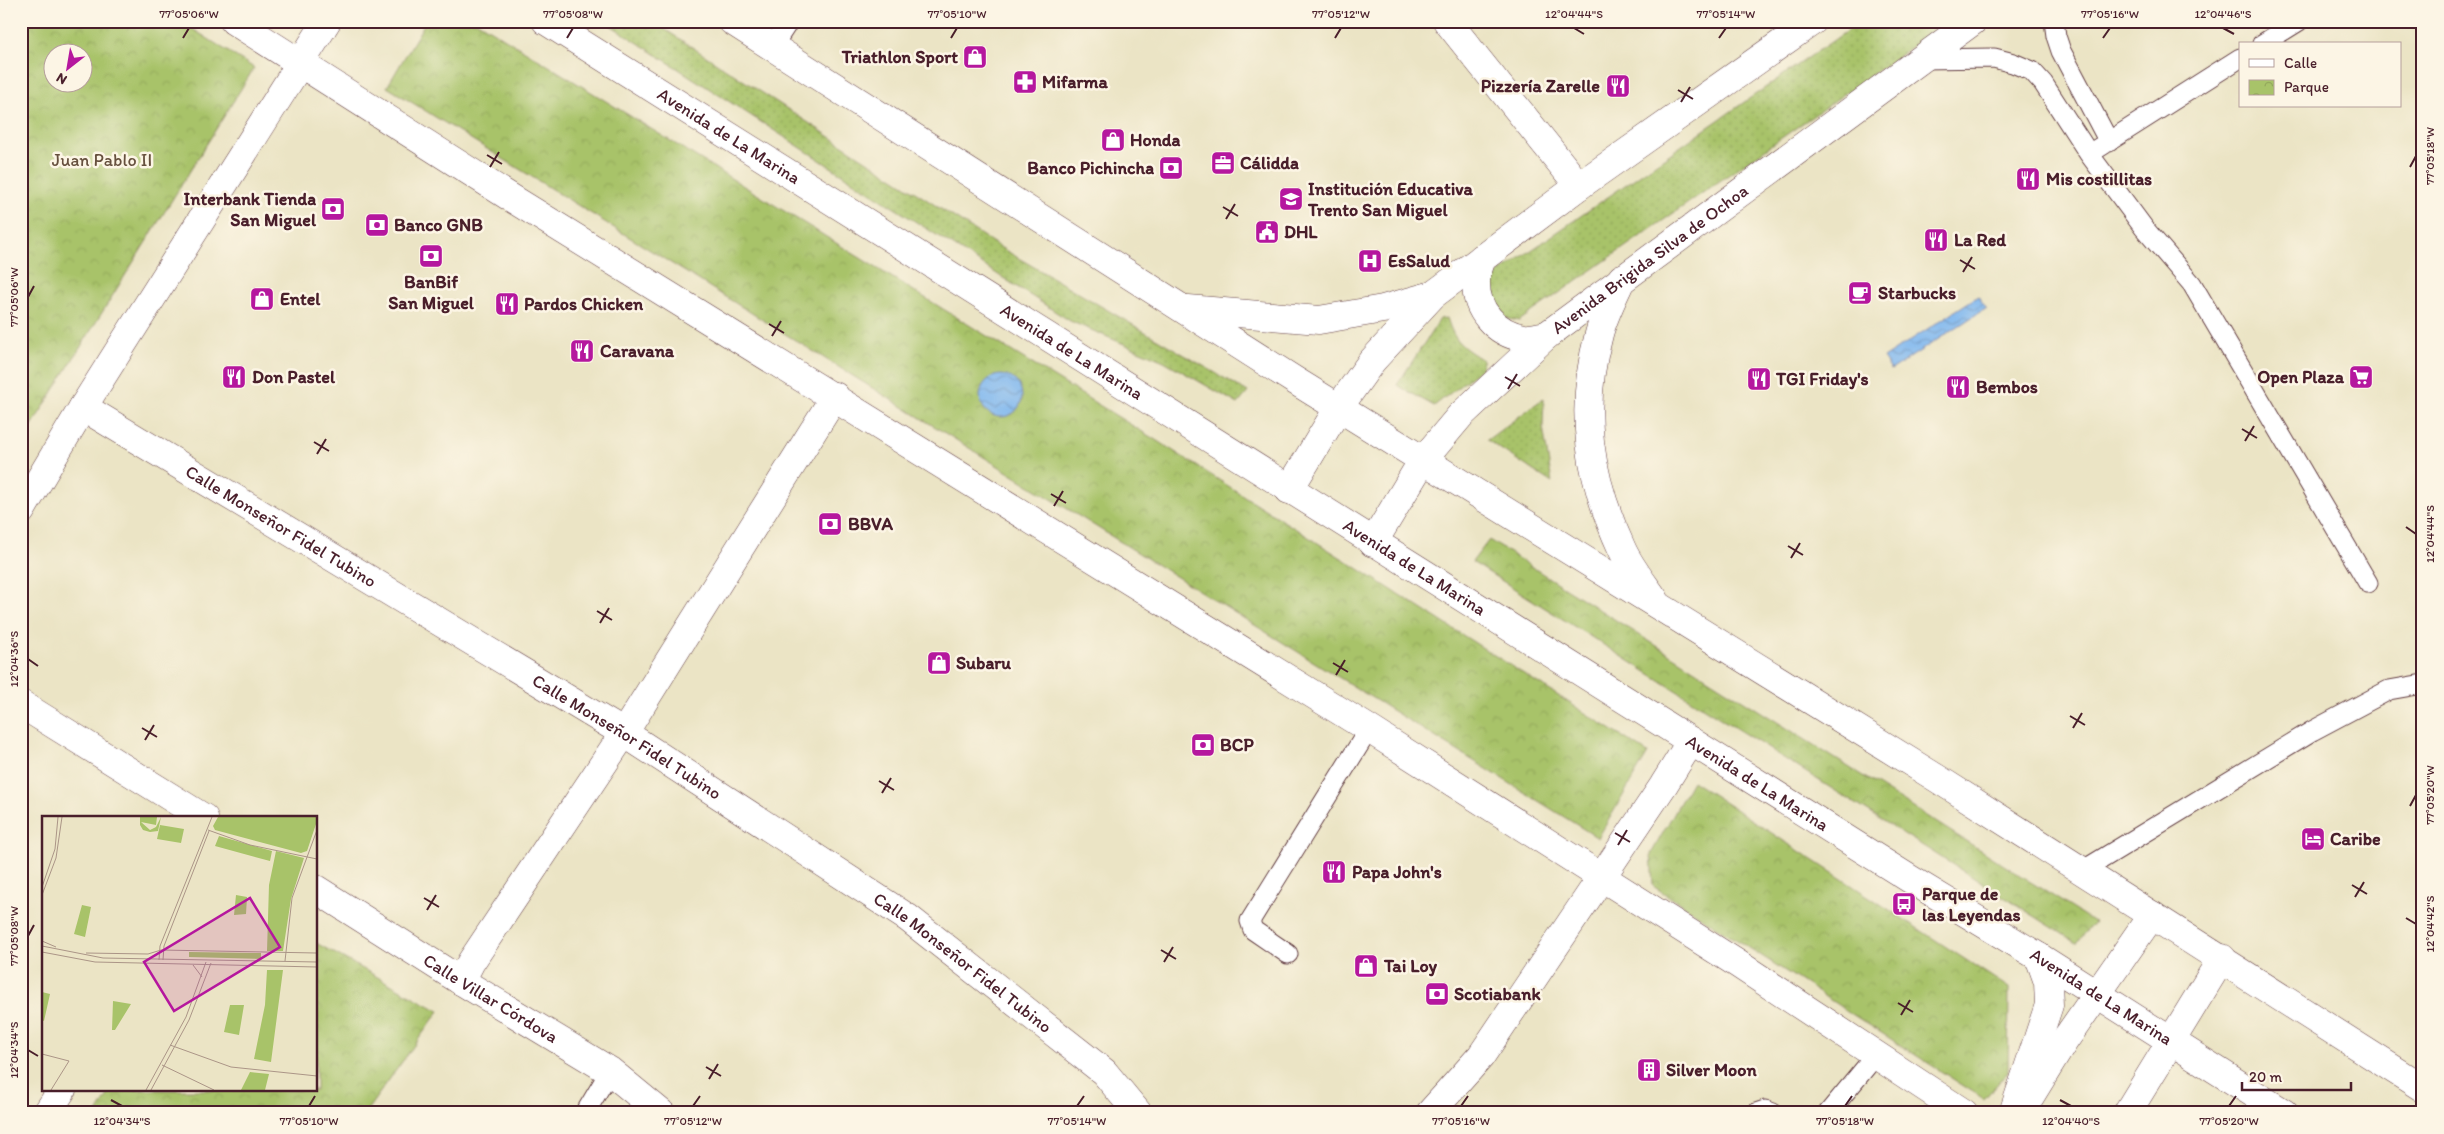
<svg xmlns="http://www.w3.org/2000/svg" width="2444" height="1134" font-family="Itim,sans-serif">
  <style>
    .grass { fill: url(#grass-dots); stroke: #79714a }
    .park { fill: url(#park-crowns); stroke: #79714a; fill-rule: evenodd }
    .water { fill: url(#water-waves); stroke: #646b8d }
    .lines { fill: none; stroke-linecap: round; stroke-linejoin: round }
    .lane-casing { stroke: #623d42; stroke-width: 21 }
    .street-casing { stroke: #623d42; stroke-width: 29 }
    .secondary-casing { stroke: #623d42; stroke-width: 29 }
    .primary-casing { stroke: #623d42; stroke-width: 29 }
    .lane { stroke: #fff; stroke-width: 19 }
    .street { stroke: #fff; stroke-width: 28 }
    .secondary { stroke: #fff; stroke-width: 28 }
    .primary { stroke: #fff; stroke-width: 28 }
    .ticks { fill: none; stroke: #4a1f2b; stroke-width: 2 }
    .labels { text-anchor: middle; stroke-width: 5; stroke-linejoin: round; paint-order: stroke }
    .poi-label { font-size: 18px; font-weight: bold; fill: #4a1f2b; stroke: #fcf5e5; text-anchor: start }
    .street-label { font-size: 18px; fill: #4a1f2b; stroke: #fcf5e5 }
    .park-label { font-size: 18px; fill: #66503e; stroke: #fcf5e5 }
    .inset-road { fill: none; stroke: #ab9587; stroke-width: 1 }
    .view { fill: #b5179e; fill-opacity: 0.15; stroke: #b5179e; stroke-width: 2.5 }
    .inset-edge { fill: none; stroke: #4a1f2b; stroke-width: 2.5 }
    .neatline { fill: none; stroke: #4a1f2b; stroke-width: 2 }
    .ticks-label { font-size: 12px; text-anchor: middle; fill: #4a1f2b }
  </style>
  <defs>
    <pattern id="grass-dots" width="8" height="8" patternUnits="userSpaceOnUse" patternTransform="scale(1.25)"><rect width="8" height="8" fill="#a8c369"/><path d="M2 2h.1M6 6h.1" fill="none" stroke="#92a75b" stroke-width="1.8" stroke-linecap="round"/></pattern>
    <pattern id="park-crowns" width="20" height="18" patternUnits="userSpaceOnUse" patternTransform="scale(1.25)"><rect width="20" height="18" fill="#a8c369"/><path d="M2 6a3 3 0 1 1 6 0M12 15a3 3 0 1 1 6 0" fill="none" stroke="#92a75b"/></pattern>
    <pattern id="water-waves" width="16" height="10" patternUnits="userSpaceOnUse" patternTransform="scale(1.25)"><rect width="16" height="10" fill="#7fb7ef"/><path d="M0 5q4-4 8 0t8 0" fill="none" stroke="#6a94c2"/></pattern>
  </defs>
  <rect width="100%" height="100%" fill="#fcf5e5"/>
  <filter id="ink" filterUnits="userSpaceOnUse"><feTurbulence type="fractalNoise" baseFrequency=".02" numOctaves="2"/><feDisplacementMap in="SourceGraphic" scale="10" xChannelSelector="R" yChannelSelector="G"/><feConvolveMatrix kernelMatrix="1 2 1 2 8 2 1 2 1" color-interpolation-filters="sRGB"/></filter>
  <filter id="wash" filterUnits="userSpaceOnUse"><feTurbulence type="fractalNoise" baseFrequency=".0096" numOctaves="4" result="noise"/><feDisplacementMap in="SourceGraphic" scale="20" xChannelSelector="R" yChannelSelector="G"/><feGaussianBlur stdDeviation="1.12" result="paint"/><feColorMatrix in="noise" values="0 0 0 0 0 0 0 0 0 0 0 0 0 0 0 0 0 1.4 0 .05"/><feComposite in="paint" operator="in"/></filter>
  <g filter="url(#wash)">
    <rect width="100%" height="100%" fill="#ebe4c5"/>
    <path class="grass" d="M 604,21 L 652,21 L 998,246 L 1248,392 L 1238,404 L 1164,361 L 1070,321 Z
      M 1861,21 L 1949,21 L 1519,321 L 1500,317 L 1481,303 L 1487,281 Z
      M 1447,318 C 1456,344 1460,345 1483,360 L 1481,369 L 1434,406 L 1397,385 L 1440,319 Z
      M 1544,398 L 1543,427 L 1552,483 L 1487,440 Z"/>
    <path class="park" d="M 21,21 L 180,21 L 254,68 L 21,443 ZM 52,52 L 82,52 L 82,82 L 52,82 Z
      M 426,21 L 476,21 L 1167,447 L 1648,753 L 1598,838 L 387,87 Z
      M 1489,540 L 2094,922 L 2077,943 L 1472,562 Z
      M 1692,781 L 2009,988 L 2008,1072 L 1984,1099 L 1653,886 L 1651,854 Z
      M 316,943 L 439,1011 L 365,1113 L 97,1113 L 111,1090 L 316,1090 Z"/>
    <path class="water" d="M 1978,296 L 1986,308 L 1891,370 L 1883,358 Z
      M980 396a21 21 0 1 1 42 0a21 21 0 1 1-42 0Z"/>
  </g>
  <g filter="url(#ink)">
    <g class="lines">
      <defs>
        <path id="lane" d="M 2054,21 L 2056,36 L 2061,51 L 2109,142
          M 2262,44 L 2299,21
          M 772,47 L 789,21
          M 1922,59 L 1994,58 L 2013,63 L 2032,71 L 2043,83 L 2089,154 L 2144,228 L 2192,284 L 2368,583
          M 2089,154 L 2240,58
          M 2082,871 L 2312,731 L 2389,690 L 2423,684
          M 1288,954 L 1253,930 L 1250,921 L 1369,729
          M 585,1113 L 610,1071
          M 1756,1113 L 1765,1110 L 1773,1113
          M 1828,1113 L 1876,1055"/>
        <g id="street">
          <path d="M 1447,21 L 1579,186"/>
          <path id="s1" d="M 83,407 L 624,733 L 908,918 L 1104,1072 L 1138,1113"/>
          <path d="M 21,511 L 83,407 L 327,21"/>
          <path d="M 21,704 L 204,818"/>
          <path id="s2" d="M 316,889 L 461,981 L 610,1071 L 661,1113"/>
          <path d="M 461,981 L 471,962 L 624,733 L 835,396"/>
          <path d="M 47,1113 L 62,1090"/>
          <path d="M 1430,1113 L 1481,1056 L 1663,786 L 1691,741"/>
        </g>
        <g id="secondary">
          <path d="M 234,21 L 513,199 L 1369,729 L 1738,964 L 1964,1113"/>
          <path d="M 1482,258 C 1480,265 1476,274 1476,281 C 1475,310 1495,333 1524,338 C 1531,339 1540,336 1547,335"/>
          <path d="M 1289,490 L 1339,407 L 1372,361 L 1433,295 L 1579,186 L 1813,21"/>
          <path id="s3" d="M 1373,543 L 1423,460 L 1460,416 L 1547,335 L 1973,21"/>
          <path d="M 2020,1113 L 2065,1040 L 2152,915"/>
          <path d="M 2127,1113 L 2222,958"/>
        </g>
        <g id="primary">
          <path id="s4" d="M 546,21 L 1910,879 L 2039,957 L 2284,1113"/>
          <path d="M 732,21 L 1294,380 L 1938,779 L 2423,1088"/>
          <path d="M 1622,278 C 1614,296 1604,315 1599,334 C 1578,411 1589,478 1622,549 C 1630,567 1644,584 1655,600"/>
          <path d="M 1188,309 L 1319,320 L 1383,309 L 1433,295"/>
          <path d="M 2013,1113 L 2049,1005 L 2048,982 L 2039,957"/>
        </g>
      </defs>
      <use href="#lane" class="lane-casing"/>
      <use href="#street" class="street-casing"/>
      <use href="#secondary" class="secondary-casing"/>
      <use href="#primary" class="primary-casing"/>
      <use href="#lane" class="lane"/>
      <use href="#street" class="street"/>
      <use href="#secondary" class="secondary"/>
      <use href="#primary" class="primary"/>
    </g>
  </g>
  <path class="ticks" d="M 1574,28 L 1584,34M 2223,28 L 2234,34M 183,38 L 189,28M 567,38 L 573,28M 951,38 L 957,28M 1335,38 L 1341,28M 1719,38 L 1726,28M 2103,38 L 2110,28M 1678,90 L 1693,99M 1681,102 L 1690,87M 487,155 L 502,164M 490,167 L 499,152M 2410,167 L 2416,156M 1223,207 L 1238,216M 1226,219 L 1235,204M 1960,260 L 1975,269M 1963,272 L 1972,257M 28,297 L 34,286M 769,324 L 784,333M 772,336 L 781,321M 1505,377 L 1520,386M 1508,389 L 1517,374M 2242,429 L 2257,438M 2245,441 L 2254,426M 314,442 L 329,451M 317,454 L 326,439M 1051,494 L 1066,503M 1054,506 L 1063,491M 2406,527 L 2416,534M 1788,546 L 1803,555M 1791,558 L 1800,543M 597,611 L 612,620M 600,623 L 609,608M 28,659 L 38,666M 1333,663 L 1348,672M 1336,675 L 1345,660M 2070,716 L 2085,725M 142,728 L 157,737M 2073,728 L 2082,713M 145,740 L 154,725M 879,781 L 894,790M 882,793 L 891,778M 2410,806 L 2416,795M 1615,833 L 1630,842M 1618,845 L 1627,830M 2352,885 L 2367,894M 2355,897 L 2364,882M 424,898 L 439,907M 427,910 L 436,895M 2406,918 L 2416,924M 28,936 L 34,925M 1161,950 L 1176,959M 1164,962 L 1173,947M 1898,1003 L 1913,1012M 1901,1015 L 1910,1000M 28,1050 L 38,1056M 706,1067 L 721,1076M 709,1079 L 718,1064M 111,1100 L 122,1106M 2060,1100 L 2071,1106M 309,1106 L 315,1096M 693,1106 L 700,1096M 1077,1106 L 1084,1096M 1461,1106 L 1468,1096M 1845,1106 L 1852,1096M 2229,1106 L 2236,1096"/>
  <defs>
    <symbol id="shop-square" viewBox="-11 -11 22 22"><rect x="-9" y="-9" width="18" height="18" rx="4" fill="#b5179e" stroke="#fcf5e5"/><path d="M-5-2.5h2.3a2.7 3.5 0 0 1 5.4 0H5L5.5 6h-11ZM-1.5-2.5h3a1.5 2.3 0 0 0-3 0Z" fill="#fff"/></symbol>
    <symbol id="pharmacy-square" viewBox="-11 -11 22 22"><rect x="-9" y="-9" width="18" height="18" rx="4" fill="#b5179e" stroke="#fcf5e5"/><path d="M-2-6h4v4h4v4h-4v4h-4v-4h-4v-4h4Z" fill="#fff"/></symbol>
    <symbol id="restaurant-square" viewBox="-11 -11 22 22"><rect x="-9" y="-9" width="18" height="18" rx="4" fill="#b5179e" stroke="#fcf5e5"/><path d="M-5-6h1v4h1v-4h1v4h1v-4h1v5L-1.5 .5V6h-2V.5L-5-1ZM5-6V6H3V1.5H1.5Q1.5-4 5-6Z" fill="#fff"/></symbol>
    <symbol id="office-square" viewBox="-11 -11 22 22"><rect x="-9" y="-9" width="18" height="18" rx="4" fill="#b5179e" stroke="#fcf5e5"/><path d="M-6-3h4V-5.5h4V-3h4V5H-6ZM-1-4.5V-3h2v-1.5ZM-6 0V1H6V0Z" fill="#fff"/></symbol>
    <symbol id="bank-square" viewBox="-11 -11 22 22"><rect x="-9" y="-9" width="18" height="18" rx="4" fill="#b5179e" stroke="#fcf5e5"/><path d="M-6-4H6V4H-6ZM0-2.3a2.3 2.3 0 1 0 0 4.6a2.3 2.3 0 1 0 0-4.6Z" fill="#fff"/></symbol>
    <symbol id="school-square" viewBox="-11 -11 22 22"><rect x="-9" y="-9" width="18" height="18" rx="4" fill="#b5179e" stroke="#fcf5e5"/><path d="M0-5L7-2L0 1L-7-2ZM-4 1L0 2.5L4 1V4Q0 6-4 4Z" fill="#fff"/></symbol>
    <symbol id="civic-square" viewBox="-11 -11 22 22"><rect x="-9" y="-9" width="18" height="18" rx="4" fill="#b5179e" stroke="#fcf5e5"/><path d="M-.6-6.5H3V-4.5H.6V-3L4-1V1h2V6H-6V1h2V-1L-.6-3ZM-1.2 2.5V6h2.4V2.5Z" fill="#fff"/></symbol>
    <symbol id="hospital-square" viewBox="-11 -11 22 22"><rect x="-9" y="-9" width="18" height="18" rx="4" fill="#b5179e" stroke="#fcf5e5"/><path d="M-5-5h3v3.5h4V-5h3V5h-3V1.5h-4V5h-3Z" fill="#fff"/></symbol>
    <symbol id="cafe-square" viewBox="-11 -11 22 22"><rect x="-9" y="-9" width="18" height="18" rx="4" fill="#b5179e" stroke="#fcf5e5"/><path d="M-5.5-4.5H6V0H3Q3 3.5 0 3.5H-2.5Q-5.5 3.5-5.5 0ZM3-3.2v2h1.7v-2ZM-6 4.5H4V6H-6Z" fill="#fff"/></symbol>
    <symbol id="supermarket-square" viewBox="-11 -11 22 22"><rect x="-9" y="-9" width="18" height="18" rx="4" fill="#b5179e" stroke="#fcf5e5"/><path d="M-6-5.5h2.5l.6 2H6L4.5 2H-2.5L-4.4-4H-6ZM-1.5 3.2a1.3 1.3 0 1 0 .1 0ZM3 3.2a1.3 1.3 0 1 0 .1 0Z" fill="#fff"/></symbol>
    <symbol id="hotel-square" viewBox="-11 -11 22 22"><rect x="-9" y="-9" width="18" height="18" rx="4" fill="#b5179e" stroke="#fcf5e5"/><path d="M-6-4.5h1.5V1H6V5H4.5V3h-9V5H-6ZM-4 0a1.8 1.8 0 1 1 3.6 0ZM.5 0V-2.5h3Q6-2.5 6 0Z" fill="#fff"/></symbol>
    <symbol id="bus-square" viewBox="-11 -11 22 22"><rect x="-9" y="-9" width="18" height="18" rx="4" fill="#b5179e" stroke="#fcf5e5"/><path d="M-5-6H5V4H4V6H2V4H-2V6H-4V4H-5ZM-3.5-4V0h7V-4ZM-3.5 1.2v1.5H-2V1.2ZM2 1.2v1.5H3.5V1.2Z" fill="#fff"/></symbol>
    <symbol id="building-square" viewBox="-11 -11 22 22"><rect x="-9" y="-9" width="18" height="18" rx="4" fill="#b5179e" stroke="#fcf5e5"/><path d="M-4-6H4V6H1V3H-1V6H-4ZM-2.5-4.3h1.7v1.8h-1.7ZM.8-4.3h1.7v1.8H.8ZM-2.5-1h1.7V.8h-1.7ZM.8-1h1.7V.8H.8Z" fill="#fff"/></symbol>
  </defs>
  <g fill-rule="evenodd">
    <use href="#shop-square" x="961" y="43" width="28" height="28"/>
    <use href="#pharmacy-square" x="1011" y="68" width="28" height="28"/>
    <use href="#restaurant-square" x="1604" y="72" width="28" height="28"/>
    <use href="#shop-square" x="1099" y="126" width="28" height="28"/>
    <use href="#office-square" x="1209" y="149" width="28" height="28"/>
    <use href="#bank-square" x="1157" y="154" width="28" height="28"/>
    <use href="#restaurant-square" x="2014" y="165" width="28" height="28"/>
    <use href="#school-square" x="1277" y="185" width="28" height="28"/>
    <use href="#bank-square" x="319" y="195" width="28" height="28"/>
    <use href="#bank-square" x="363" y="211" width="28" height="28"/>
    <use href="#civic-square" x="1253" y="218" width="28" height="28"/>
    <use href="#restaurant-square" x="1922" y="226" width="28" height="28"/>
    <use href="#bank-square" x="417" y="242" width="28" height="28"/>
    <use href="#hospital-square" x="1356" y="247" width="28" height="28"/>
    <use href="#cafe-square" x="1846" y="279" width="28" height="28"/>
    <use href="#shop-square" x="248" y="285" width="28" height="28"/>
    <use href="#restaurant-square" x="493" y="290" width="28" height="28"/>
    <use href="#restaurant-square" x="568" y="337" width="28" height="28"/>
    <use href="#restaurant-square" x="220" y="363" width="28" height="28"/>
    <use href="#supermarket-square" x="2347" y="363" width="28" height="28"/>
    <use href="#restaurant-square" x="1745" y="365" width="28" height="28"/>
    <use href="#restaurant-square" x="1944" y="373" width="28" height="28"/>
    <use href="#bank-square" x="816" y="510" width="28" height="28"/>
    <use href="#shop-square" x="925" y="649" width="28" height="28"/>
    <use href="#bank-square" x="1189" y="731" width="28" height="28"/>
    <use href="#hotel-square" x="2299" y="825" width="28" height="28"/>
    <use href="#restaurant-square" x="1320" y="858" width="28" height="28"/>
    <use href="#bus-square" x="1890" y="890" width="28" height="28"/>
    <use href="#shop-square" x="1352" y="952" width="28" height="28"/>
    <use href="#bank-square" x="1423" y="980" width="28" height="28"/>
    <use href="#building-square" x="1635" y="1056" width="28" height="28"/>
  </g>
  <g class="labels">
    <g class="poi-label">
      <text x="958" y="63" text-anchor="end">Triathlon Sport</text>
      <text x="1042" y="88">Mifarma</text>
      <text x="1600" y="92" text-anchor="end">Pizzería Zarelle</text>
      <text x="1130" y="146">Honda</text>
      <text x="1240" y="169">Cálidda</text>
      <text x="1154" y="174" text-anchor="end">Banco Pichincha</text>
      <text x="2046" y="185">Mis costillitas</text>
      <text x="1308" y="195">Institución Educativa<tspan x="1308" dy="21">Trento San Miguel</tspan></text>
      <text x="316" y="205" text-anchor="end">Interbank Tienda<tspan x="316" dy="21">San Miguel</tspan></text>
      <text x="394" y="231">Banco GNB</text>
      <text x="1284" y="238">DHL</text>
      <text x="1954" y="246">La Red</text>
      <text x="1388" y="267">EsSalud</text>
      <text x="431" y="288" text-anchor="middle">BanBif<tspan x="431" dy="21">San Miguel</tspan></text>
      <text x="1878" y="299">Starbucks</text>
      <text x="280" y="305">Entel</text>
      <text x="524" y="310">Pardos Chicken</text>
      <text x="600" y="357">Caravana</text>
      <text x="252" y="383">Don Pastel</text>
      <text x="2344" y="383" text-anchor="end">Open Plaza</text>
      <text x="1776" y="385">TGI Friday's</text>
      <text x="1976" y="393">Bembos</text>
      <text x="848" y="530">BBVA</text>
      <text x="956" y="669">Subaru</text>
      <text x="1220" y="751">BCP</text>
      <text x="2330" y="845">Caribe</text>
      <text x="1352" y="878">Papa John's</text>
      <text x="1922" y="900">Parque de<tspan x="1922" dy="21">las Leyendas</tspan></text>
      <text x="1384" y="972">Tai Loy</text>
      <text x="1454" y="1000">Scotiabank</text>
      <text x="1666" y="1076">Silver Moon</text>
    </g>
    <g class="street-label">
      <text dy="6" stroke="none"><textPath href="#s4" startOffset="216">Avenida de La Marina</textPath></text>
      <text dy="6" stroke="none"><textPath href="#s3" startOffset="401">Avenida Brigida Silva de Ochoa</textPath></text>
      <text dy="6" stroke="none"><textPath href="#s4" startOffset="621">Avenida de La Marina</textPath></text>
      <text dy="6" stroke="none"><textPath href="#s1" startOffset="231">Calle Monseñor Fidel Tubino</textPath></text>
      <text dy="6" stroke="none"><textPath href="#s4" startOffset="1026">Avenida de La Marina</textPath></text>
      <text dy="6" stroke="none"><textPath href="#s1" startOffset="636">Calle Monseñor Fidel Tubino</textPath></text>
      <text dy="6" stroke="none"><textPath href="#s4" startOffset="1431">Avenida de La Marina</textPath></text>
      <text dy="6" stroke="none"><textPath href="#s1" startOffset="1041">Calle Monseñor Fidel Tubino</textPath></text>
      <text dy="6" stroke="none"><textPath href="#s2" startOffset="206">Calle Villar Córdova</textPath></text>
      <text dy="6" stroke="none"><textPath href="#s4" startOffset="1836">Avenida de La Marina</textPath></text>
    </g>
    <g class="park-label">
      <text x="102" y="166">Juan Pablo II</text>
    </g>
  </g>
  <g transform="translate(42 816)">
    <rect width="275" height="275" fill="#ebe4c5"/>
    <path d="M 176,1 L 275,1 L 275,5 L 265,35 L 259,37 L 173,14 L 171,10 ZM 177,20 L 230,35 L 228,45 L 173,30 ZM 234,35 L 262,42 L 249,83 L 241,135 L 225,135 L 227,69 ZM 194,79 L 205,81 L 204,98 L 192,99 ZM 147,136 L 219,137 L 219,143 L 147,141 ZM 225,154 L 241,154 L 229,246 L 212,243 L 223,189 ZM 0,176 L 8,178 L 2,205 L 0,204 ZM 71,185 L 89,188 L 73,214 L 70,214 ZM 188,189 L 202,189 L 197,219 L 182,216 ZM 208,256 L 227,258 L 223,274 L 199,274 Z" fill="#a8c369"/>
    <path d="M 98,1 L 115,1 L 114,9 L 99,6 L 108,14 L 114,11 L 119,1 L 116,15 L 108,16 L 101,14 L 98,9 ZM 118,9 L 142,13 L 139,27 L 115,23 ZM 40,89 L 49,91 L 43,121 L 32,118 Z" fill="#a8c369"/>
    <path class="inset-road" d="M 166,14 L 208,29 L 275,43M 0,71 L 13,33 L 16,1M 0,79 L 14,42 L 20,1M 0,125 L 14,131M 0,130 L 61,142 L 275,146M 0,136 L 53,146 L 275,151M 44,137 L 106,138 L 119,134 L 274,137M 117,144 L 118,130 L 170,1M 121,144 L 122,130 L 167,15M 243,145 L 250,82 L 275,14M 151,149 L 160,161M 128,229 L 189,251 L 275,260M 0,238 L 27,245M 120,249 L 172,274M 9,274 L 27,245M 104,274 L 144,201 L 164,146M 109,274 L 147,204 L 169,147"/>
    <path class="view" d="M 208,82 L 238,131 L 132,195 L 102,146 Z"/>
    <rect width="275" height="275" class="inset-edge"/>
  </g>
  <rect width="2444" height="1134" fill="none" stroke="#fcf5e5" stroke-width="55"/>
  <rect x="2239" y="42" width="162" height="65" fill="#fcf5e5" stroke="#b59f9b"/>
  <rect x="2249" y="59" width="25" height="8" fill="#ffffff" stroke="#b59f9b"/>
  <text x="2284" y="68" font-size="15" fill="#4a1f2b">Calle</text>
  <rect x="2249" y="80" width="25" height="15" fill="url(#park-crowns)" stroke="#b59f9b"/>
  <text x="2284" y="92" font-size="15" fill="#4a1f2b">Parque</text>
  <g transform="translate(68 68) rotate(211)"><circle r="24" fill="#fcf5e5" stroke="#b59f9b"/>
  <path d="M0-4L9 19L0 12L-9 19Z" fill="#b5179e"/>
  <text y="-8" font-size="14" font-weight="bold" text-anchor="middle" fill="#4a1f2b">N</text>
  </g>
  <path d="M2242 1082v8h109v-8" fill="none" stroke="#4a1f2b" stroke-width="2.5"/>
  <text x="2249" y="1082" font-size="15" fill="#4a1f2b" stroke="#fcf5e5" stroke-width="4" paint-order="stroke">20 m</text>
  <rect x="28" y="28" width="2388" height="1078" class="neatline"/>
  <g class="ticks-label">
    <text x="189" y="18">77°05'06"W</text>
    <text x="573" y="18">77°05'08"W</text>
    <text x="957" y="18">77°05'10"W</text>
    <text x="1341" y="18">77°05'12"W</text>
    <text x="1574" y="18">12°04'44"S</text>
    <text x="1726" y="18">77°05'14"W</text>
    <text x="2110" y="18">77°05'16"W</text>
    <text x="2223" y="18">12°04'46"S</text>
    <text transform="translate(2430 156) rotate(-90)" y="4">77°05'18"W</text>
    <text transform="translate(14 297) rotate(-90)" y="4">77°05'06"W</text>
    <text transform="translate(2430 534) rotate(-90)" y="4">12°04'44"S</text>
    <text transform="translate(14 659) rotate(-90)" y="4">12°04'36"S</text>
    <text transform="translate(2430 795) rotate(-90)" y="4">77°05'20"W</text>
    <text transform="translate(2430 924) rotate(-90)" y="4">12°04'42"S</text>
    <text transform="translate(14 936) rotate(-90)" y="4">77°05'08"W</text>
    <text transform="translate(14 1050) rotate(-90)" y="4">12°04'34"S</text>
    <text x="122" y="1125">12°04'34"S</text>
    <text x="309" y="1125">77°05'10"W</text>
    <text x="693" y="1125">77°05'12"W</text>
    <text x="1077" y="1125">77°05'14"W</text>
    <text x="1461" y="1125">77°05'16"W</text>
    <text x="1845" y="1125">77°05'18"W</text>
    <text x="2071" y="1125">12°04'40"S</text>
    <text x="2229" y="1125">77°05'20"W</text>
  </g>
</svg>
